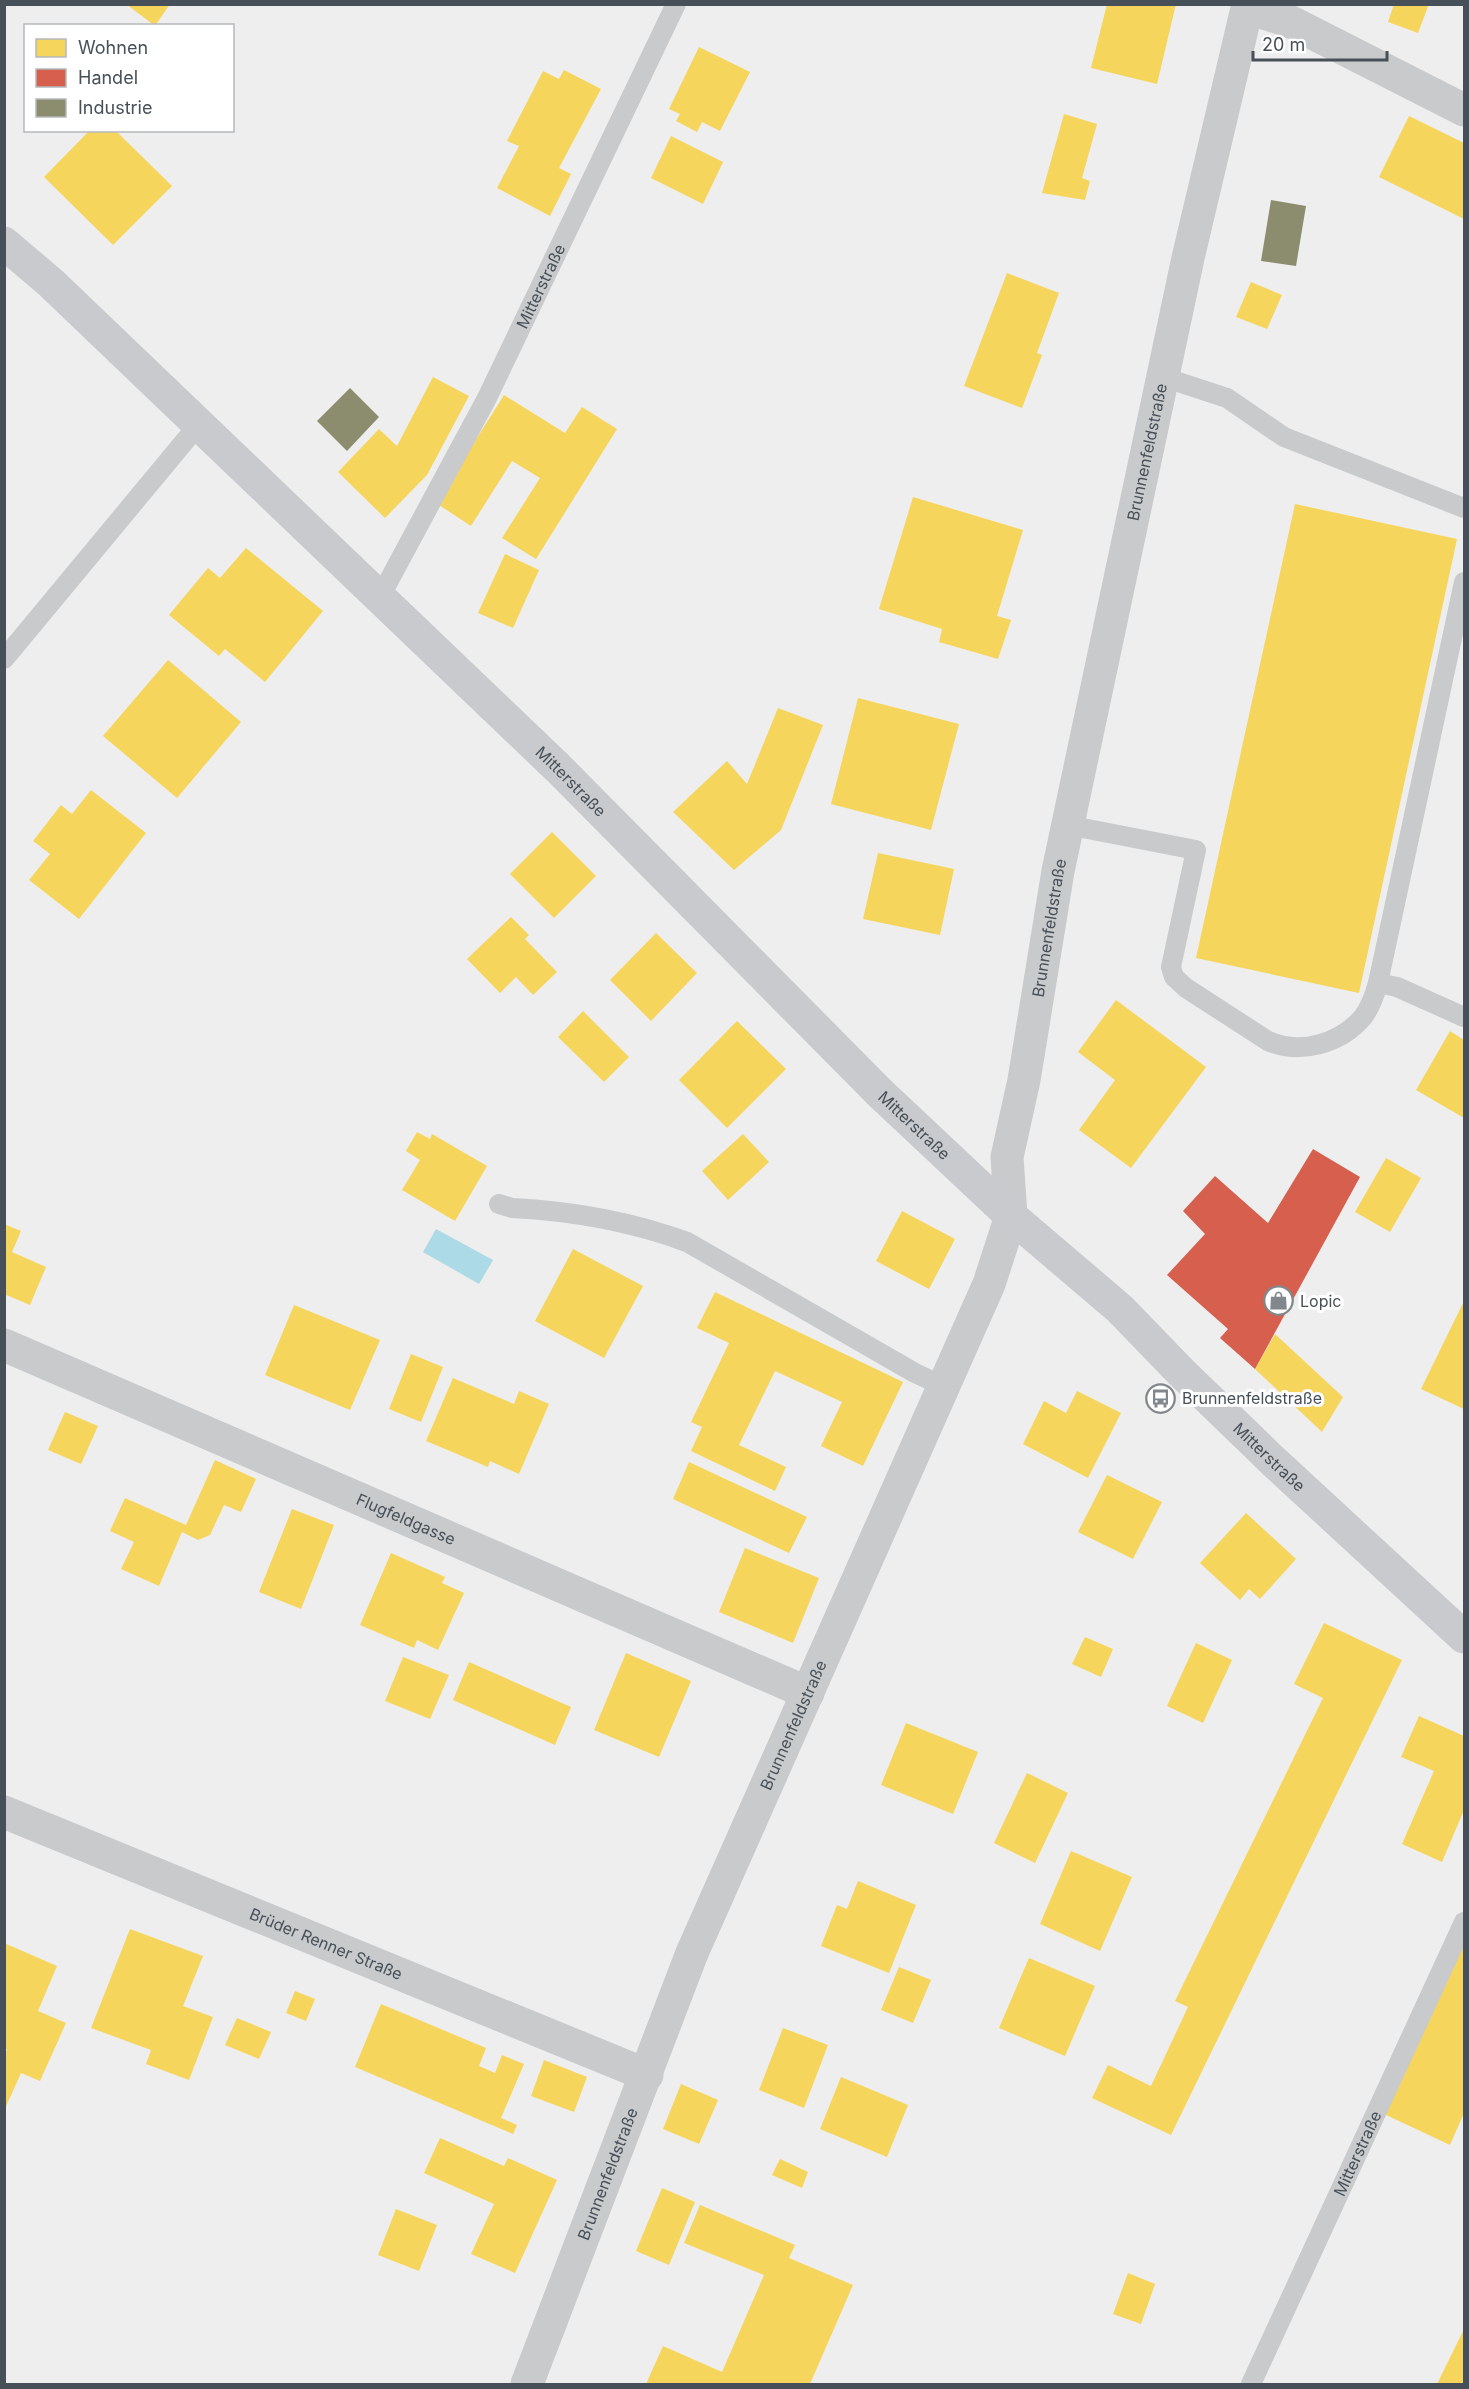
<svg xmlns="http://www.w3.org/2000/svg" width="1469" height="2389" font-family="Inter,sans-serif">
  <style>
    .water { fill: #acdae6 }
    .homes { fill: #f6d55c }
    .shops { fill: #d6604d }
    .industry { fill: #8c8c6e }
    .lines { fill: none; stroke-linecap: round; stroke-linejoin: round }
    .service { stroke: #c8cacc; stroke-width: 20 }
    .minor { stroke: #c8cacc; stroke-width: 33 }
    .secondary { stroke: #c9cacd; stroke-width: 33 }
    .labels { text-anchor: middle; stroke-width: 6; stroke-linejoin: round; paint-order: stroke }
    .street-label { font-size: 16px; fill: #475058; stroke: #fff }
    .poi-label { font-size: 16px; fill: #475058; stroke: #fff; text-anchor: start }
  </style>
  <rect width="100%" height="100%" fill="#eee"/>
  <path class="water" d="M 436,1229 L 493,1260 L 479,1284 L 423,1252 Z"/>
  <path class="homes" d="M 126,4 L 170,4 L 155,26 Z
    M 1107,4 L 1176,4 L 1157,84 L 1091,68 Z
    M 1394,4 L 1429,4 L 1418,33 L 1388,22 Z
    M 699,47 L 750,72 L 720,131 L 702,122 L 697,132 L 676,121 L 680,114 L 669,109 Z
    M 564,70 L 601,89 L 559,168 L 571,174 L 550,216 L 497,188 L 519,146 L 507,141 L 543,71 L 559,79 Z
    M 1064,114 L 1097,124 L 1082,178 L 1090,181 L 1085,200 L 1042,193 Z
    M 1409,116 L 1464,143 L 1464,219 L 1379,177 Z
    M 90,130 L 115,130 L 172,186 L 113,245 L 44,177 Z
    M 671,136 L 723,162 L 703,204 L 651,178 Z
    M 1007,273 L 1059,293 L 1037,353 L 1042,355 L 1022,408 L 964,386 Z
    M 1251,282 L 1282,295 L 1267,329 L 1236,317 Z
    M 433,377 L 469,396 L 427,475 L 385,518 L 338,472 L 379,429 L 397,446 Z
    M 504,395 L 565,433 L 582,407 L 617,429 L 536,559 L 502,538 L 540,478 L 512,461 L 471,526 L 436,503 Z
    M 913,497 L 1023,530 L 997,616 L 1011,620 L 998,659 L 939,642 L 942,629 L 879,609 Z
    M 1295,504 L 1457,539 L 1359,993 L 1196,958 Z
    M 246,548 L 323,611 L 265,682 L 225,649 L 219,656 L 169,615 L 208,568 L 220,578 Z
    M 505,554 L 539,570 L 513,628 L 478,613 Z
    M 168,660 L 241,722 L 177,798 L 103,736 Z
    M 858,698 L 959,724 L 931,830 L 831,804 Z
    M 778,708 L 823,725 L 781,830 L 734,870 L 673,812 L 727,761 L 747,784 Z
    M 91,790 L 146,833 L 79,919 L 29,880 L 50,854 L 33,841 L 61,805 L 72,814 Z
    M 552,832 L 596,876 L 554,918 L 510,874 Z
    M 878,853 L 954,869 L 940,935 L 863,919 Z
    M 511,917 L 529,935 L 525,939 L 557,972 L 533,995 L 516,977 L 500,993 L 467,959 Z
    M 656,933 L 697,973 L 651,1021 L 610,980 Z
    M 1116,1000 L 1206,1067 L 1131,1168 L 1079,1130 L 1115,1080 L 1078,1052 Z
    M 583,1011 L 629,1057 L 604,1082 L 558,1037 Z
    M 737,1021 L 786,1069 L 727,1128 L 679,1080 Z
    M 1450,1031 L 1464,1040 L 1464,1118 L 1416,1090 Z
    M 417,1132 L 430,1139 L 432,1134 L 487,1166 L 455,1221 L 402,1190 L 420,1160 L 406,1151 Z
    M 743,1134 L 769,1162 L 728,1200 L 702,1171 Z
    M 1386,1158 L 1421,1178 L 1390,1232 L 1355,1212 Z
    M 902,1211 L 955,1239 L 929,1289 L 876,1261 Z
    M 4,1224 L 21,1231 L 12,1252 L 46,1267 L 30,1305 L 4,1294 Z
    M 573,1249 L 643,1286 L 604,1358 L 535,1321 Z
    M 715,1292 L 903,1382 L 863,1466 L 821,1446 L 842,1402 L 775,1371 L 739,1445 L 786,1467 L 775,1491 L 691,1451 L 702,1427 L 691,1422 L 729,1343 L 697,1328 Z
    M 1464,1301 L 1464,1409 L 1421,1389 Z
    M 294,1305 L 380,1340 L 350,1410 L 265,1375 Z
    M 1275,1334 L 1343,1397 L 1322,1432 L 1255,1369 Z
    M 411,1354 L 443,1367 L 421,1422 L 389,1409 Z
    M 453,1378 L 514,1404 L 519,1391 L 549,1404 L 519,1474 L 490,1461 L 488,1467 L 426,1441 Z
    M 1077,1391 L 1121,1413 L 1088,1478 L 1023,1444 L 1044,1401 L 1066,1413 Z
    M 65,1412 L 98,1426 L 81,1464 L 48,1450 Z
    M 215,1460 L 256,1479 L 241,1512 L 224,1505 L 210,1535 L 198,1540 L 182,1532 L 159,1586 L 121,1569 L 134,1542 L 110,1531 L 125,1498 L 186,1525 Z
    M 689,1462 L 807,1517 L 789,1553 L 673,1499 Z
    M 1107,1475 L 1162,1502 L 1133,1559 L 1078,1532 Z
    M 292,1509 L 334,1525 L 301,1609 L 259,1592 Z
    M 1246,1513 L 1296,1559 L 1260,1599 L 1249,1589 L 1240,1600 L 1200,1563 Z
    M 745,1548 L 819,1578 L 793,1643 L 719,1612 Z
    M 391,1553 L 445,1577 L 442,1583 L 464,1593 L 438,1650 L 417,1640 L 414,1648 L 360,1625 Z
    M 1324,1623 L 1402,1660 L 1171,2135 L 1092,2098 L 1108,2065 L 1151,2086 L 1188,2007 L 1175,2001 L 1323,1698 L 1294,1684 Z
    M 1085,1637 L 1113,1649 L 1101,1677 L 1072,1664 Z
    M 1196,1643 L 1232,1660 L 1203,1723 L 1167,1706 Z
    M 626,1653 L 691,1681 L 659,1757 L 594,1730 Z
    M 403,1657 L 449,1675 L 430,1719 L 385,1701 Z
    M 469,1662 L 571,1707 L 555,1745 L 453,1700 Z
    M 1419,1716 L 1464,1736 L 1464,1810 L 1442,1862 L 1402,1844 L 1434,1771 L 1401,1757 Z
    M 906,1723 L 978,1752 L 953,1814 L 881,1785 Z
    M 1027,1773 L 1068,1793 L 1035,1863 L 994,1843 Z
    M 1071,1851 L 1132,1877 L 1100,1951 L 1040,1924 Z
    M 858,1881 L 916,1905 L 889,1973 L 821,1946 L 837,1905 L 847,1909 Z
    M 130,1929 L 203,1956 L 183,2006 L 213,2017 L 189,2080 L 146,2064 L 151,2050 L 91,2028 Z
    M 1464,1938 L 1464,2113 L 1450,2145 L 1384,2114 Z
    M 4,1943 L 57,1966 L 38,2011 L 66,2023 L 40,2081 L 21,2073 L 4,2111 L 4,2056 L 7,2049 L 4,2048 Z
    M 1029,1958 L 1095,1986 L 1065,2056 L 999,2028 Z
    M 899,1967 L 931,1980 L 913,2023 L 881,2010 Z
    M 295,1991 L 315,1999 L 306,2021 L 286,2013 Z
    M 381,2004 L 486,2048 L 479,2066 L 495,2073 L 502,2055 L 524,2064 L 501,2118 L 517,2125 L 513,2134 L 355,2067 Z
    M 237,2018 L 271,2032 L 259,2059 L 225,2045 Z
    M 783,2028 L 828,2045 L 804,2108 L 759,2090 Z
    M 544,2060 L 587,2077 L 574,2112 L 531,2096 Z
    M 841,2077 L 908,2105 L 887,2157 L 820,2129 Z
    M 681,2084 L 718,2100 L 699,2144 L 663,2129 Z
    M 440,2138 L 504,2166 L 508,2158 L 557,2180 L 515,2273 L 471,2254 L 494,2204 L 424,2173 Z
    M 780,2159 L 808,2172 L 802,2188 L 772,2175 Z
    M 662,2188 L 695,2202 L 669,2265 L 636,2251 Z
    M 700,2205 L 795,2245 L 789,2258 L 853,2285 L 810,2384 L 646,2384 L 663,2346 L 722,2372 L 764,2275 L 684,2243 Z
    M 396,2209 L 437,2225 L 419,2271 L 378,2255 Z
    M 1128,2273 L 1155,2284 L 1141,2324 L 1113,2314 Z
    M 1464,2329 L 1464,2384 L 1437,2384 Z"/>
  <path class="shops" d="M 1313,1149 L 1360,1177 L 1255,1369 L 1220,1338 L 1228,1329 L 1167,1275 L 1205,1234 L 1183,1211 L 1215,1176 L 1268,1223 Z"/>
  <path class="industry" d="M 1271,200 L 1306,206 L 1296,266 L 1261,261 Z
    M 350,388 L 379,417 L 347,451 L 317,421 Z"/>
  <g class="lines">
    <g class="service">
      <path d="M 1163,377 L 1227,398 L 1284,437 L 1464,508"/>
      <path id="s1" d="M 380,597 L 487,398 L 676,4"/>
      <path d="M 4,659 L 199,424"/>
      <path d="M 1067,825 L 1196,850 L 1171,967 L 1174,977 L 1186,988 L 1268,1041 C 1300,1055 1340,1044 1363,1017 C 1370,1008 1375,994 1378,983 L 1464,582"/>
      <path d="M 1378,983 L 1397,987 L 1464,1017"/>
      <path d="M 499,1204 L 512,1208 C 572,1211 630,1221 687,1242 L 915,1373 L 943,1386"/>
      <path id="s2" d="M 1251,2384 L 1464,1922"/>
    </g>
    <g class="minor">
      <path d="M 1248,8 L 1289,21 L 1464,110"/>
      <path id="s3" d="M 4,1345 L 808,1693"/>
      <path id="s4" d="M 4,1812 L 647,2075"/>
      <path id="s5" d="M 527,2384 L 692,1953 L 989,1284 L 1011,1216 L 1007,1157 L 1024,1080 L 1058,871 L 1188,258 L 1248,4"/>
    </g>
    <path class="secondary" id="s6" d="M 4,243 L 51,283 L 558,768 L 880,1093 L 1011,1216 L 1120,1309 L 1181,1372 L 1273,1461 L 1464,1637"/>
  </g>
  <defs>
    <symbol id="shop-ring" viewBox="-11 -11 22 22"><circle r="9.5" fill="#fff" stroke="#81878c" stroke-width="1.5"/><path d="M-5-2.5h2.3a2.7 3.5 0 0 1 5.4 0H5L5.5 6h-11ZM-1.5-2.5h3a1.5 2.3 0 0 0-3 0Z" fill="#81878c"/></symbol>
    <symbol id="bus-ring" viewBox="-11 -11 22 22"><circle r="9.5" fill="#fff" stroke="#81878c" stroke-width="1.5"/><path d="M-5-6H5V4H4V6H2V4H-2V6H-4V4H-5ZM-3.5-4V0h7V-4ZM-3.5 1.2v1.5H-2V1.2ZM2 1.2v1.5H3.5V1.2Z" fill="#81878c"/></symbol>
  </defs>
  <g fill-rule="evenodd">
    <use href="#shop-ring" x="1262" y="1284" width="33" height="33"/>
    <use href="#bus-ring" x="1144" y="1382" width="33" height="33"/>
  </g>
  <g class="labels">
    <g class="street-label">
      <text dy="6" stroke="none"><textPath href="#s1" startOffset="350">Mitterstraße</textPath></text>
      <text dy="6" stroke="none"><textPath href="#s5" startOffset="2043">Brunnenfeldstraße</textPath></text>
      <text dy="6" stroke="none"><textPath href="#s6" startOffset="782">Mitterstraße</textPath></text>
      <text dy="6" stroke="none"><textPath href="#s5" startOffset="1557">Brunnenfeldstraße</textPath></text>
      <text dy="6" stroke="none"><textPath href="#s6" startOffset="1268">Mitterstraße</textPath></text>
      <text dy="6" stroke="none"><textPath href="#s6" startOffset="1754">Mitterstraße</textPath></text>
      <text dy="6" stroke="none"><textPath href="#s3" startOffset="438">Flugfeldgasse</textPath></text>
      <text dy="6" stroke="none"><textPath href="#s5" startOffset="711">Brunnenfeldstraße</textPath></text>
      <text dy="6" stroke="none"><textPath href="#s4" startOffset="348">Brüder Renner Straße</textPath></text>
      <text dy="6" stroke="none"><textPath href="#s2" startOffset="254">Mitterstraße</textPath></text>
      <text dy="6" stroke="none"><textPath href="#s5" startOffset="225">Brunnenfeldstraße</textPath></text>
    </g>
    <g class="poi-label">
      <text x="1300" y="1307">Lopic</text>
      <text x="1182" y="1404">Brunnenfeldstraße</text>
    </g>
  </g>
  <rect width="1469" height="2389" fill="none" stroke="#475058" stroke-width="12"/>
  <rect x="24" y="24" width="210" height="108" fill="#ffffff" stroke="#b5b9bc" stroke-width="1.5"/>
  <rect x="36" y="39" width="30" height="18" fill="#f6d55c" stroke="#b5b9bc" stroke-width="1.5"/>
  <text x="78" y="54" font-size="18" fill="#475058">Wohnen</text>
  <rect x="36" y="69" width="30" height="18" fill="#d6604d" stroke="#b5b9bc" stroke-width="1.5"/>
  <text x="78" y="84" font-size="18" fill="#475058">Handel</text>
  <rect x="36" y="99" width="30" height="18" fill="#8c8c6e" stroke="#b5b9bc" stroke-width="1.5"/>
  <text x="78" y="114" font-size="18" fill="#475058">Industrie</text>
  <path d="M1253 51v9h134v-9" fill="none" stroke="#475058" stroke-width="3"/>
  <text x="1262" y="51" font-size="18" fill="#475058" stroke="#ffffff" stroke-width="4.5" paint-order="stroke">20 m</text>
</svg>
